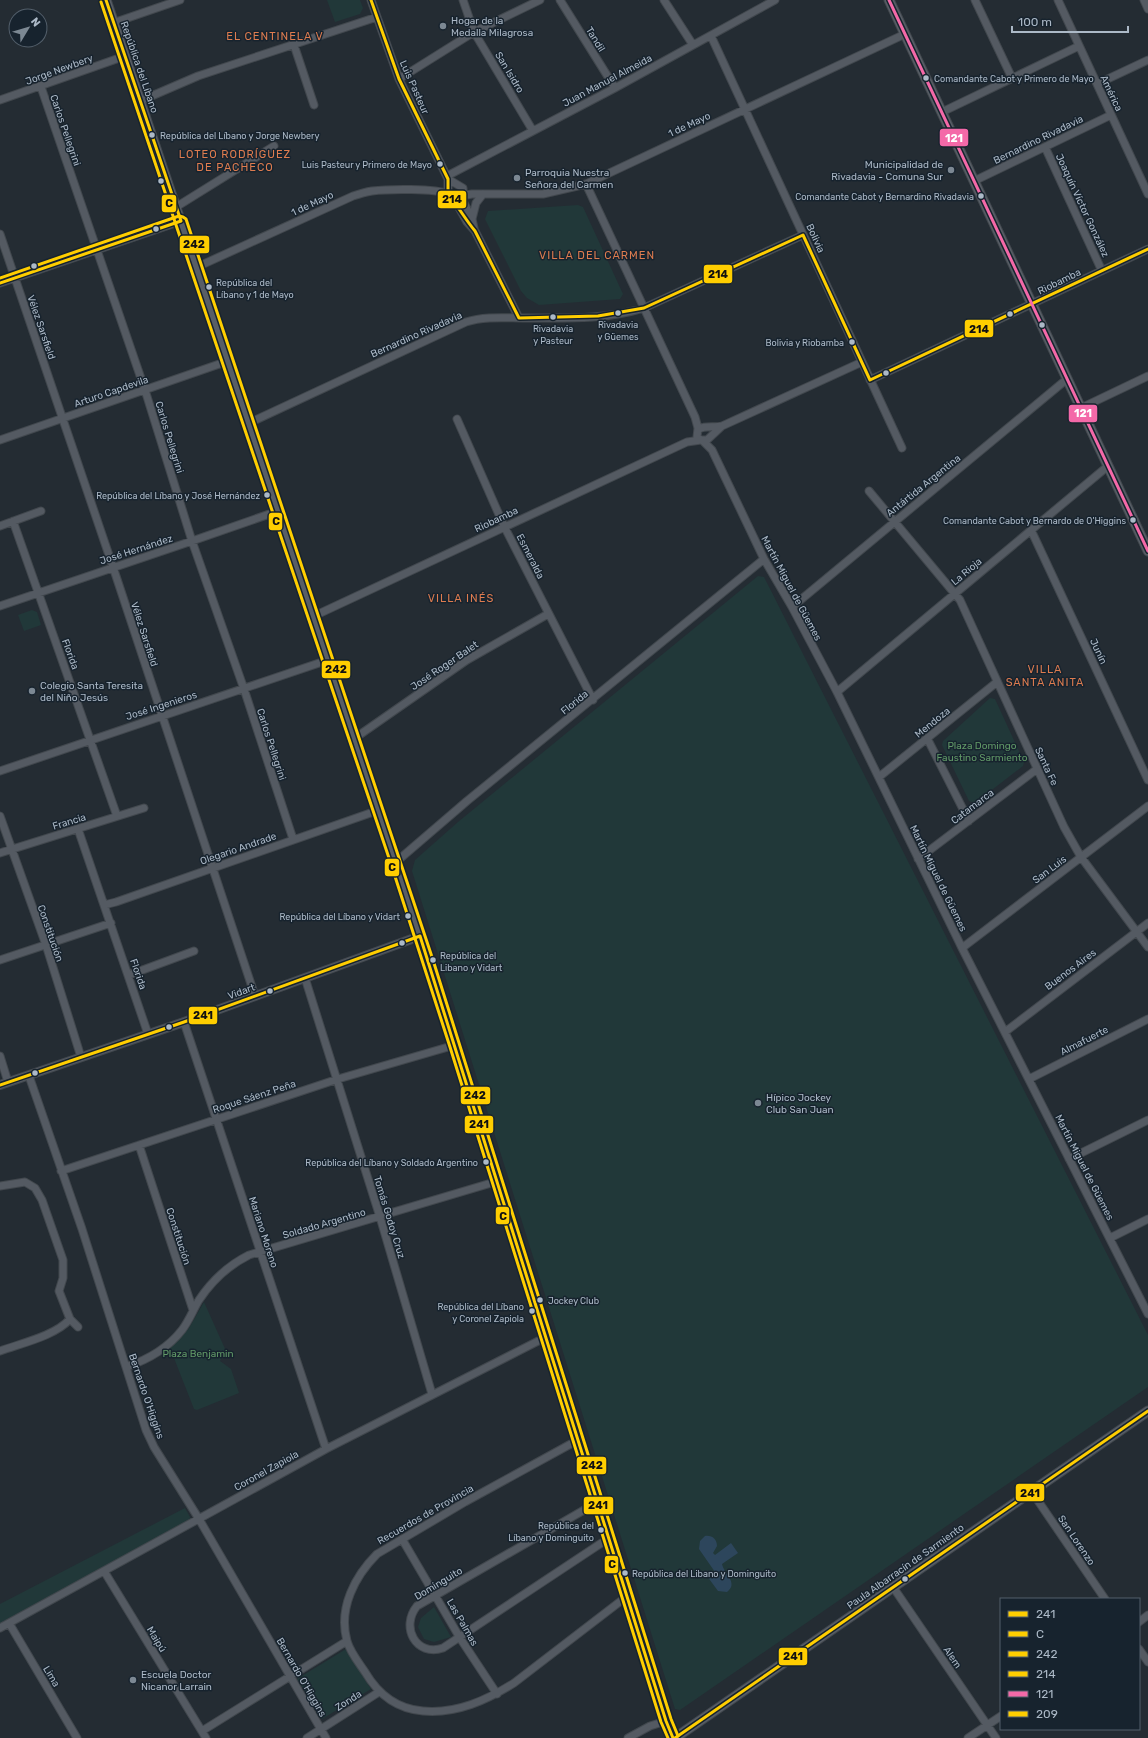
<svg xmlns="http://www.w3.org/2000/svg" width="1148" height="1738" font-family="Rubik,sans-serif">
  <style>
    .green { fill: #213839 }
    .water { fill: #2d465c }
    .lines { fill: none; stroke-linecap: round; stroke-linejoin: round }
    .minor-casing { stroke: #42484e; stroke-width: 9 }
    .tertiary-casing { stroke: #42484e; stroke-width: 10 }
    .secondary-casing { stroke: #42484e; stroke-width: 11 }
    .minor { stroke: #545a62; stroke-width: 7 }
    .tertiary { stroke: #545a62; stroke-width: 8 }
    .secondary { stroke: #585e66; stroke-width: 9 }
    .bus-1-casing { stroke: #17232e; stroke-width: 6 }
    .bus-2-casing { stroke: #17232e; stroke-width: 6 }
    .bus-3-casing { stroke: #17232e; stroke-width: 6 }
    .bus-4-casing { stroke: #17232e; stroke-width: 6 }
    .bus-5-casing { stroke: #17232e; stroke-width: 6 }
    .bus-6-casing { stroke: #17232e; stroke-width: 6 }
    .bus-1 { stroke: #ffce00; stroke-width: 3 }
    .bus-2 { stroke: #ffce00; stroke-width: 3 }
    .bus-3 { stroke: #ffce00; stroke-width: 3 }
    .bus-4 { stroke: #ffce00; stroke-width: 3 }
    .bus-5 { stroke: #f469a8; stroke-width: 3 }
    .bus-6 { stroke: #ffce00; stroke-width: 3 }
    .poi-dot { fill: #7c8893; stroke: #17232e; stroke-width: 1.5 }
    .bus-dot { fill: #acb9c7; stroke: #17232e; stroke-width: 1.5 }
    .labels { text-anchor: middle; stroke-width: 3; stroke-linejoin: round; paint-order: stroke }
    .bus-label { font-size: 9px; fill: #acb9c7; stroke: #17232e; text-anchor: end }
    .poi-label { font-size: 10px; fill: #acb9c7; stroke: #17232e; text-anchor: start }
    .street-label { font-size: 10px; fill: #acb9c7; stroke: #17232e }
    .park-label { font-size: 10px; fill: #619967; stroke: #17232e }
    .neighbourhood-label { font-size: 11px; letter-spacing: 1px; fill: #de7c4f; stroke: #17232e }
    .line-badge { stroke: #17232e; stroke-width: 1.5 }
    .badge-label { font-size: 11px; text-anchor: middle; font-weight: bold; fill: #fff }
    .pale-badge-label { font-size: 11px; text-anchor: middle; font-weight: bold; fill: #111 }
  </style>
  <rect width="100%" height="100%" fill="#242c33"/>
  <path class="green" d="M 327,0 L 360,0 L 363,8 L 360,14 L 335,22 Z
    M 578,205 L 583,207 L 623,294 L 620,299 L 539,305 L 527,298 L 521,291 L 485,219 L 488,211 Z
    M 758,576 L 764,577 L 1148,1335 L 1148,1387 L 680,1710 L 675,1709 L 412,871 L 415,860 L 458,822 Z
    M 32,610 L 37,612 L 41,625 L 24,631 L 18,615 Z
    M 990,698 L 995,699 L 1024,762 L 1023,766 L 975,803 L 969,801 L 942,745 L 943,741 Z
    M 204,1302 L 226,1351 L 220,1361 L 231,1369 L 239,1393 L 197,1410 L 194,1409 L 170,1348 L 189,1328 Z
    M 185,1508 L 190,1517 L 189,1521 L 0,1623 L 0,1604 Z
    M 434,1607 L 451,1637 L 434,1642 L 424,1639 L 418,1627 L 421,1618 Z
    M 346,1649 L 371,1689 L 322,1719 L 297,1679 Z"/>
  <path class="water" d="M 705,1536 C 712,1535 717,1539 717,1546 L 713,1553 L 715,1555 L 731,1543 L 738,1553 L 722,1564 C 724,1574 739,1583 727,1592 L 718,1591 L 707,1576 L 715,1572 L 699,1549 L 700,1541 Z"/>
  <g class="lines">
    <defs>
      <path id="minor" d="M 371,0 L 399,79 L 448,179 L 448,194 L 457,204 L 467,222 L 475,231 L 519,318
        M 463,0 L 474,32 L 533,131
        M 560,0 L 615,88
        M 664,0 L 693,45
        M 975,0 L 1012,78
        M 1058,0 L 1148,194
        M 1144,0 L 1148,9
        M 113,23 L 180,0
        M 711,36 L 902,448
        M 294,45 L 314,105
        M 399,79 L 474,32 L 540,0
        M 1097,84 L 1148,60
        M 41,87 L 145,390 L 192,541 L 244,689 L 293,839
        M 0,100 L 125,56
        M 140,101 L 198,76 L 377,17
        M 942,112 L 1079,46
        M 1045,147 L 1102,271
        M 447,176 L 615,88 L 775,0
        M 448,179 L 463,188 L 463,194 L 459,198
        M 974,181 L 1111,115
        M 586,184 L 695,417 L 698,428 L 697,437 L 701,440 L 707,440 L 722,426
        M 461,196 L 472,194 L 543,194 L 586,184 L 905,34
        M 461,197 L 472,219 L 474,228
        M 176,207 L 274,146
        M 472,219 L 476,203 L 483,194
        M 0,234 L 113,567 L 255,996
        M 197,267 L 353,196 C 359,194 366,192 372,191 C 387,189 436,188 448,194
        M 0,283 L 181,221
        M 870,380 L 1148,249
        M 1081,408 L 1148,376
        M 457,419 L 504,526 L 593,700
        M 249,423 L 466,322 C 485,316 505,318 524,318 C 565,318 605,320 644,308 L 803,235
        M 698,430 C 703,425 714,428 722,426 L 862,362
        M 0,440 L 228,361
        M 703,441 L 712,450 L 764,559 L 792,607 L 837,692 L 962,948 L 1148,1314
        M 869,491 L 960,600 L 1064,827 L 1081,857 L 1148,947
        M 13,521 L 117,816
        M 0,526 L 41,511
        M 1031,530 L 1148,780
        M 0,606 L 192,541 L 278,511
        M 792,607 L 1067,379
        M 314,616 L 687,442 L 701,440
        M 837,692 L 1108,466
        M 355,738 L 467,660 L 548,614
        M 927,738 L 969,821
        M 0,771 L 328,660
        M 879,777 L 997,682
        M 0,816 L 46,945 L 81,1057
        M 78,829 L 148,1034
        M 0,853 L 144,808
        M 918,859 L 1037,769
        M 396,862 L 467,801 L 764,559
        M 104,905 L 116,902 L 379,810
        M 962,948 L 1148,806
        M 0,960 L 111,923
        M 129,975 L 194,951
        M 305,978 L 380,1217 L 432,1394
        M 184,1022 L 326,1449
        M 1005,1032 L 1148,923
        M 0,1056 L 8,1082
        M 29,1076 L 82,1229 L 146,1430 L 154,1447 L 199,1519 L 326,1738
        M 1029,1079 L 1148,1019
        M 139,1145 L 193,1310
        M 1069,1159 L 1148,1120
        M 61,1171 L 338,1079 L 455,1045
        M 0,1186 L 25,1182 L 35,1188 L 42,1200 L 63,1260 L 63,1278 L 59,1291 L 70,1319 L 78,1327
        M 1110,1238 L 1148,1219
        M 0,1351 C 22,1343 55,1336 70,1319
        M 126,1367 C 147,1360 168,1348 182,1330 C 189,1321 193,1310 199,1300 C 211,1282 229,1265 249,1255 L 498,1181
        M 578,1440 L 465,1502 L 377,1554 C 355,1576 338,1608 347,1641 C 350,1652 359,1663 365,1672 C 378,1694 397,1709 423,1711 C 457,1714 487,1700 514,1683 L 626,1597
        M 1032,1492 L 1105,1599
        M 598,1502 L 417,1606 C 400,1627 416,1657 443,1648 L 609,1538
        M 402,1539 L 460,1638 L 497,1694
        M 104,1571 L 206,1738
        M 893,1587 L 996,1738
        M 1139,1622 L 1148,1615
        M 9,1623 L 77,1738
        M 0,1628 L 326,1449 L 546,1337
        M 1139,1649 L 1148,1662
        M 202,1731 L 347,1641
        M 307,1738 L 379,1692
        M 628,1738 L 650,1726 L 666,1721
        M 968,1738 L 1001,1716"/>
      <path id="tertiary" d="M 0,1085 L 184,1022 L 420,936"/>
      <path id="secondary" d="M 106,0 L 396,862 L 455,1045 L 666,1721 L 673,1738
        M 889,0 L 1148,551
        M 675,1738 L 1148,1411"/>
    </defs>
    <use href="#minor" class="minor-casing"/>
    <use href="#tertiary" class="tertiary-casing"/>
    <use href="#secondary" class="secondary-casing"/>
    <use href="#minor" class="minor"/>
    <use href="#tertiary" class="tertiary"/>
    <use href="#secondary" class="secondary"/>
    <defs>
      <path id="bus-1" d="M 0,1085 L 184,1022 L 420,936 L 666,1721 L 673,1738
        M 675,1738 L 1148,1411"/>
      <path id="bus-2" d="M 101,2 L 391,864 L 450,1047 L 661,1722 L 668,1738"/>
      <path id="bus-3" d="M 0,278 L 179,216 L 183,217 L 186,219 L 433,960 L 671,1719 L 678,1736"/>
      <path id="bus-4" d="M 371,0 L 399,79 L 448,179 L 448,194 C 458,206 465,219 475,231 L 519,318 L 598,316 L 644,308 L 803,235 L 870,380 L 1148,249"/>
      <path id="bus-5" d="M 889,0 L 1148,551"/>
      <path id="bus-6" d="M 0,283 L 181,221 L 106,0"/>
    </defs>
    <use href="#bus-1" class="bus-1-casing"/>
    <use href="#bus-2" class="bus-2-casing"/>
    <use href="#bus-3" class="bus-3-casing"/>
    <use href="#bus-4" class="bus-4-casing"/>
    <use href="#bus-5" class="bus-5-casing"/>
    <use href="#bus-6" class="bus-6-casing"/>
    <use href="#bus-1" class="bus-1"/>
    <use href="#bus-2" class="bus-2"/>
    <use href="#bus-3" class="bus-3"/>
    <use href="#bus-4" class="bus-4"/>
    <use href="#bus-5" class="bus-5"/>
    <use href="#bus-6" class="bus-6"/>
  </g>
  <g class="poi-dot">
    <circle cx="443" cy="26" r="4"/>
    <circle cx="951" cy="170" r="4"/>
    <circle cx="517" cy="178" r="4"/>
    <circle cx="32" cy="691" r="4"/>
    <circle cx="758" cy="1103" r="4"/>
    <circle cx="133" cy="1680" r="4"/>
  </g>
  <g class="bus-dot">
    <circle cx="926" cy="78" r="3.5"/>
    <circle cx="152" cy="135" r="3.5"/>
    <circle cx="440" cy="164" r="3.5"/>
    <circle cx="161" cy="181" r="3.5"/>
    <circle cx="981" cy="196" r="3.5"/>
    <circle cx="156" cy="229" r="3.5"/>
    <circle cx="34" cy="266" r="3.5"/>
    <circle cx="209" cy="287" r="3.5"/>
    <circle cx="618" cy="313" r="3.5"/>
    <circle cx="1010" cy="314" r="3.5"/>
    <circle cx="553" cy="317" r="3.5"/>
    <circle cx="1042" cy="325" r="3.5"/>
    <circle cx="852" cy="342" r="3.5"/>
    <circle cx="886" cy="373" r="3.5"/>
    <circle cx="267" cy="495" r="3.5"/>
    <circle cx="1133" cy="520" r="3.5"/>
    <circle cx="408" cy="916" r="3.5"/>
    <circle cx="402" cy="943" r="3.5"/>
    <circle cx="433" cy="960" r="3.5"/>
    <circle cx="270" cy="991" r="3.5"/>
    <circle cx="169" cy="1027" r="3.5"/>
    <circle cx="35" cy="1073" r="3.5"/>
    <circle cx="486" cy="1162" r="3.5"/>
    <circle cx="540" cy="1300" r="3.5"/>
    <circle cx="532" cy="1311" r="3.5"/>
    <circle cx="601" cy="1530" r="3.5"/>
    <circle cx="625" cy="1573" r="3.5"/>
    <circle cx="905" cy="1579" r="3.5"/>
  </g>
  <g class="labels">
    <g class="bus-label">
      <text x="934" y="82" text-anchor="start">Comandante Cabot y Primero de Mayo</text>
      <text x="160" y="139" text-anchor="start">República del Líbano y Jorge Newbery</text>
      <text x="432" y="168">Luis Pasteur y Primero de Mayo</text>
      <text x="974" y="200">Comandante Cabot y Bernardino Rivadavia</text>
      <text x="216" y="286" text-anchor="start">República del<tspan x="216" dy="12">Líbano y 1 de Mayo</tspan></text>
      <text x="618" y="328" text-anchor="middle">Rivadavia<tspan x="618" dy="12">y Güemes</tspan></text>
      <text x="553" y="332" text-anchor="middle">Rivadavia<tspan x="553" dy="12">y Pasteur</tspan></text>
      <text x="844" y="346">Bolivia y Riobamba</text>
      <text x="260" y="499">República del Líbano y José Hernández</text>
      <text x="1126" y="524">Comandante Cabot y Bernardo de O'Higgins</text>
      <text x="400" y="920">República del Líbano y Vidart</text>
      <text x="440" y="959" text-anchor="start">República del<tspan x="440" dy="12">Libano y Vidart</tspan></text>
      <text x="478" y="1166">República del Líbano y Soldado Argentino</text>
      <text x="548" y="1304" text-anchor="start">Jockey Club</text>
      <text x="524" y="1310">República del Líbano<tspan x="524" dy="12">y Coronel Zapiola</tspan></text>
      <text x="594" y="1529">República del<tspan x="594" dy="12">Líbano y Dominguito</tspan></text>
      <text x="632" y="1577" text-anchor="start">República del Libano y Dominguito</text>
    </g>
    <g class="poi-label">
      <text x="451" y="24">Hogar de la<tspan x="451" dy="12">Medalla Milagrosa</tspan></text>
      <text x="943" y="168" text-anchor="end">Municipalidad de<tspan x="943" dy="12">Rivadavia - Comuna Sur</tspan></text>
      <text x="525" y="176">Parroquia Nuestra<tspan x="525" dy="12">Señora del Carmen</tspan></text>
      <text x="40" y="689">Colegio Santa Teresita<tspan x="40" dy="12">del Niño Jesús</tspan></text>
      <text x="766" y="1101">Hípico Jockey<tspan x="766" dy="12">Club San Juan</tspan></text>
      <text x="141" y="1678">Escuela Doctor<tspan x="141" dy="12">Nicanor Larrain</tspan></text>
    </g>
    <g class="street-label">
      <text transform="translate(596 39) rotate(58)" y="4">Tandil</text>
      <text transform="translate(140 67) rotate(71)" y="4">República del Líbano</text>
      <text transform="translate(59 69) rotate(-20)" y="4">Jorge Newbery</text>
      <text transform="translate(510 72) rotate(59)" y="4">San Isidro</text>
      <text transform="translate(607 80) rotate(-28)" y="4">Juan Manuel Almeida</text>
      <text transform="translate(415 87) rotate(66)" y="4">Luis Pasteur</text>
      <text transform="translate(1112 93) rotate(65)" y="4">América</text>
      <text transform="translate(689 124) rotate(-25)" y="4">1 de Mayo</text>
      <text transform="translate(66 130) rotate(71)" y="4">Carlos Pellegrini</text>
      <text transform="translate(1038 139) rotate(-26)" y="4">Bernardino Rivadavia</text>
      <text transform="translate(312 203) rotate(-25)" y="4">1 de Mayo</text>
      <text transform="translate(1083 205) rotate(65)" y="4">Joaquín Víctor González</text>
      <text transform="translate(816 238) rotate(65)" y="4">Bolivia</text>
      <text transform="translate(1059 281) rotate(-26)" y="4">Riobamba</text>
      <text transform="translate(42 327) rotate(71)" y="4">Vélez Sarsfield</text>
      <text transform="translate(416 334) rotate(-24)" y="4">Bernardino Rivadavia</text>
      <text transform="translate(111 391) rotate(-19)" y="4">Arturo Capdevila</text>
      <text transform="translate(170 437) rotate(73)" y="4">Carlos Pellegrini</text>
      <text transform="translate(923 485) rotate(-39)" y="4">Antártida Argentina</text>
      <text transform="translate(496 519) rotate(-25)" y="4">Riobamba</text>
      <text transform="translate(136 549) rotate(-18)" y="4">José Hernández</text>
      <text transform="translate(531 556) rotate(63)" y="4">Esmeralda</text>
      <text transform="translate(966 571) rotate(-40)" y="4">La Rioja</text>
      <text transform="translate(792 588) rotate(62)" y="4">Martín Miguel de Güemes</text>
      <text transform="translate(145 634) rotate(72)" y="4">Vélez Sarsfield</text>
      <text transform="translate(1099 651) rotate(65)" y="4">Junín</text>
      <text transform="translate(71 654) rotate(70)" y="4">Florida</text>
      <text transform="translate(444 665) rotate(-34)" y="4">José Roger Balet</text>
      <text transform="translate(574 702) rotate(-39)" y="4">Florida</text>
      <text transform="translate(161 705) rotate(-18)" y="4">José Ingenieros</text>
      <text transform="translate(932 722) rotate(-39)" y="4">Mendoza</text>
      <text transform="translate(272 744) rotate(72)" y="4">Carlos Pellegrini</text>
      <text transform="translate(1047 766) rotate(65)" y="4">Santa Fe</text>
      <text transform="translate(972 806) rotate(-37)" y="4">Catamarca</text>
      <text transform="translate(69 821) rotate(-17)" y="4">Francia</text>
      <text transform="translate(238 848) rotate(-19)" y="4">Olegario Andrade</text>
      <text transform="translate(1049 869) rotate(-37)" y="4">San Luis</text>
      <text transform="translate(939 878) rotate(64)" y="4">Martín Miguel de Güemes</text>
      <text transform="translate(51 933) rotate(71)" y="4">Constitución</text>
      <text transform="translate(1070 969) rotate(-37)" y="4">Buenos Aires</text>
      <text transform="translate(139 974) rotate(71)" y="4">Florida</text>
      <text transform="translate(241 991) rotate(-20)" y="4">Vidart</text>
      <text transform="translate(1084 1040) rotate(-27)" y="4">Almafuerte</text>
      <text transform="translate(254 1096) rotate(-18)" y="4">Roque Sáenz Peña</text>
      <text transform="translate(1085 1167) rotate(63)" y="4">Martín Miguel de Güemes</text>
      <text transform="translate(390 1217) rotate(73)" y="4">Tomás Godoy Cruz</text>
      <text transform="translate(324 1223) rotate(-16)" y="4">Soldado Argentino</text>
      <text transform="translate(264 1232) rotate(72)" y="4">Mariano Moreno</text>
      <text transform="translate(179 1236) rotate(72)" y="4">Constitución</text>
      <text transform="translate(147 1396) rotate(71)" y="4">Bernardo O'Higgins</text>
      <text transform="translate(266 1470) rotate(-29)" y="4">Coronel Zapiola</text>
      <text transform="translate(425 1514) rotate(-30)" y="4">Recuerdos de Provincia</text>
      <text transform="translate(1077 1540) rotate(56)" y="4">San Lorenzo</text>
      <text transform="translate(905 1566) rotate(-35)" y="4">Paula Albarracín de Sarmiento</text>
      <text transform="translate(438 1583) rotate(-31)" y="4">Dominguito</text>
      <text transform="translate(463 1622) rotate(60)" y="4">Las Palmas</text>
      <text transform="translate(157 1639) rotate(59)" y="4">Maipú</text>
      <text transform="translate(953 1657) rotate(56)" y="4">Alem</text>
      <text transform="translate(52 1676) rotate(59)" y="4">Lima</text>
      <text transform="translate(302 1677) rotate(60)" y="4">Bernardo O'Higgins</text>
      <text transform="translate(348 1700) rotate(-33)" y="4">Zonda</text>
    </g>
    <g class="park-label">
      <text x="982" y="749">Plaza Domingo<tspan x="982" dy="12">Faustino Sarmiento</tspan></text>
      <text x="198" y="1357">Plaza Benjamin</text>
    </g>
    <g class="neighbourhood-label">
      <text x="275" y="40">EL CENTINELA V</text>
      <text x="235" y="158">LOTEO RODRÍGUEZ<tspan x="235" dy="13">DE PACHECO</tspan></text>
      <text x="597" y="259">VILLA DEL CARMEN</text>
      <text x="461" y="602">VILLA INÉS</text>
      <text x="1045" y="673">VILLA<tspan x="1045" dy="13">SANTA ANITA</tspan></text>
    </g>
  </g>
  <g class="line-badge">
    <rect x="939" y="128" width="30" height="19" rx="4" fill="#f469a8"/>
    <rect x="437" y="190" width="30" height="19" rx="4" fill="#ffce00"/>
    <rect x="161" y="194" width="16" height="19" rx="4" fill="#ffce00"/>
    <rect x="179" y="235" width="31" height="19" rx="4" fill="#ffce00"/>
    <rect x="703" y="264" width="30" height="20" rx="4" fill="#ffce00"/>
    <rect x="964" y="319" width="30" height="19" rx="4" fill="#ffce00"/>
    <rect x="1068" y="404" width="30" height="19" rx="4" fill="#f469a8"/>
    <rect x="268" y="512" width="15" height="19" rx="4" fill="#ffce00"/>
    <rect x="321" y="660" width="30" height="19" rx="4" fill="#ffce00"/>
    <rect x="384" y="858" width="16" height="19" rx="4" fill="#ffce00"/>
    <rect x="188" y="1006" width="30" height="19" rx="4" fill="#ffce00"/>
    <rect x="460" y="1086" width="31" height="19" rx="4" fill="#ffce00"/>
    <rect x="464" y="1115" width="30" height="19" rx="4" fill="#ffce00"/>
    <rect x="495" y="1206" width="15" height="19" rx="4" fill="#ffce00"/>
    <rect x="576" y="1456" width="31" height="19" rx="4" fill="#ffce00"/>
    <rect x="1015" y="1483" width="30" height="19" rx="4" fill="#ffce00"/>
    <rect x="583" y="1496" width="31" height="19" rx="4" fill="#ffce00"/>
    <rect x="604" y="1555" width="15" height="19" rx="4" fill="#ffce00"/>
    <rect x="778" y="1647" width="30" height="19" rx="4" fill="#ffce00"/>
  </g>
  <g class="badge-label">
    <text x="954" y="142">121</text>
    <text x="1083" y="417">121</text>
  </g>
  <g class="pale-badge-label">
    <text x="452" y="203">214</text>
    <text x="169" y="207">C</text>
    <text x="194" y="248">242</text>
    <text x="718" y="278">214</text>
    <text x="979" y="333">214</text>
    <text x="276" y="525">C</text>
    <text x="336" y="673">242</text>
    <text x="392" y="871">C</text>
    <text x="203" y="1019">241</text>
    <text x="475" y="1099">242</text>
    <text x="479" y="1128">241</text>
    <text x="503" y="1220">C</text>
    <text x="592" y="1469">242</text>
    <text x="1030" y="1497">241</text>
    <text x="598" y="1509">241</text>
    <text x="612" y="1568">C</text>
    <text x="793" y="1660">241</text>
  </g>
  <rect x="1000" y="1598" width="140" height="132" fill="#17232e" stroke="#535f6b"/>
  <rect x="1008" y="1611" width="20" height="6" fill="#ffce00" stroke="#535f6b"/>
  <text x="1036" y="1618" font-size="12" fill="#acb9c7">241</text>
  <rect x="1008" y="1631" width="20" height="6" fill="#ffce00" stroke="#535f6b"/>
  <text x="1036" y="1638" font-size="12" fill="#acb9c7">C</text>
  <rect x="1008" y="1651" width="20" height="6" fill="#ffce00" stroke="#535f6b"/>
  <text x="1036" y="1658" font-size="12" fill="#acb9c7">242</text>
  <rect x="1008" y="1671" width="20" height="6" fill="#ffce00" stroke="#535f6b"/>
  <text x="1036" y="1678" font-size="12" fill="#acb9c7">214</text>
  <rect x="1008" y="1691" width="20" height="6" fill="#f469a8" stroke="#535f6b"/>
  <text x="1036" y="1698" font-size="12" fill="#acb9c7">121</text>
  <rect x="1008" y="1711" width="20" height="6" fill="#ffce00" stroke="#535f6b"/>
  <text x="1036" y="1718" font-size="12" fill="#acb9c7">209</text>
  <g transform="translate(28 28) rotate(52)"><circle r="19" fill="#17232e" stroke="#535f6b"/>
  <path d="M0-3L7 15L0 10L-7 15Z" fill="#7c8893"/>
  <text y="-6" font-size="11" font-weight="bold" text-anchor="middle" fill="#acb9c7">N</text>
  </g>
  <path d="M1012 26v6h116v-6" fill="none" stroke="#acb9c7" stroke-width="2"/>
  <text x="1018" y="26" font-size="12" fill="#acb9c7" stroke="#17232e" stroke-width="3" paint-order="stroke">100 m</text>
</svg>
